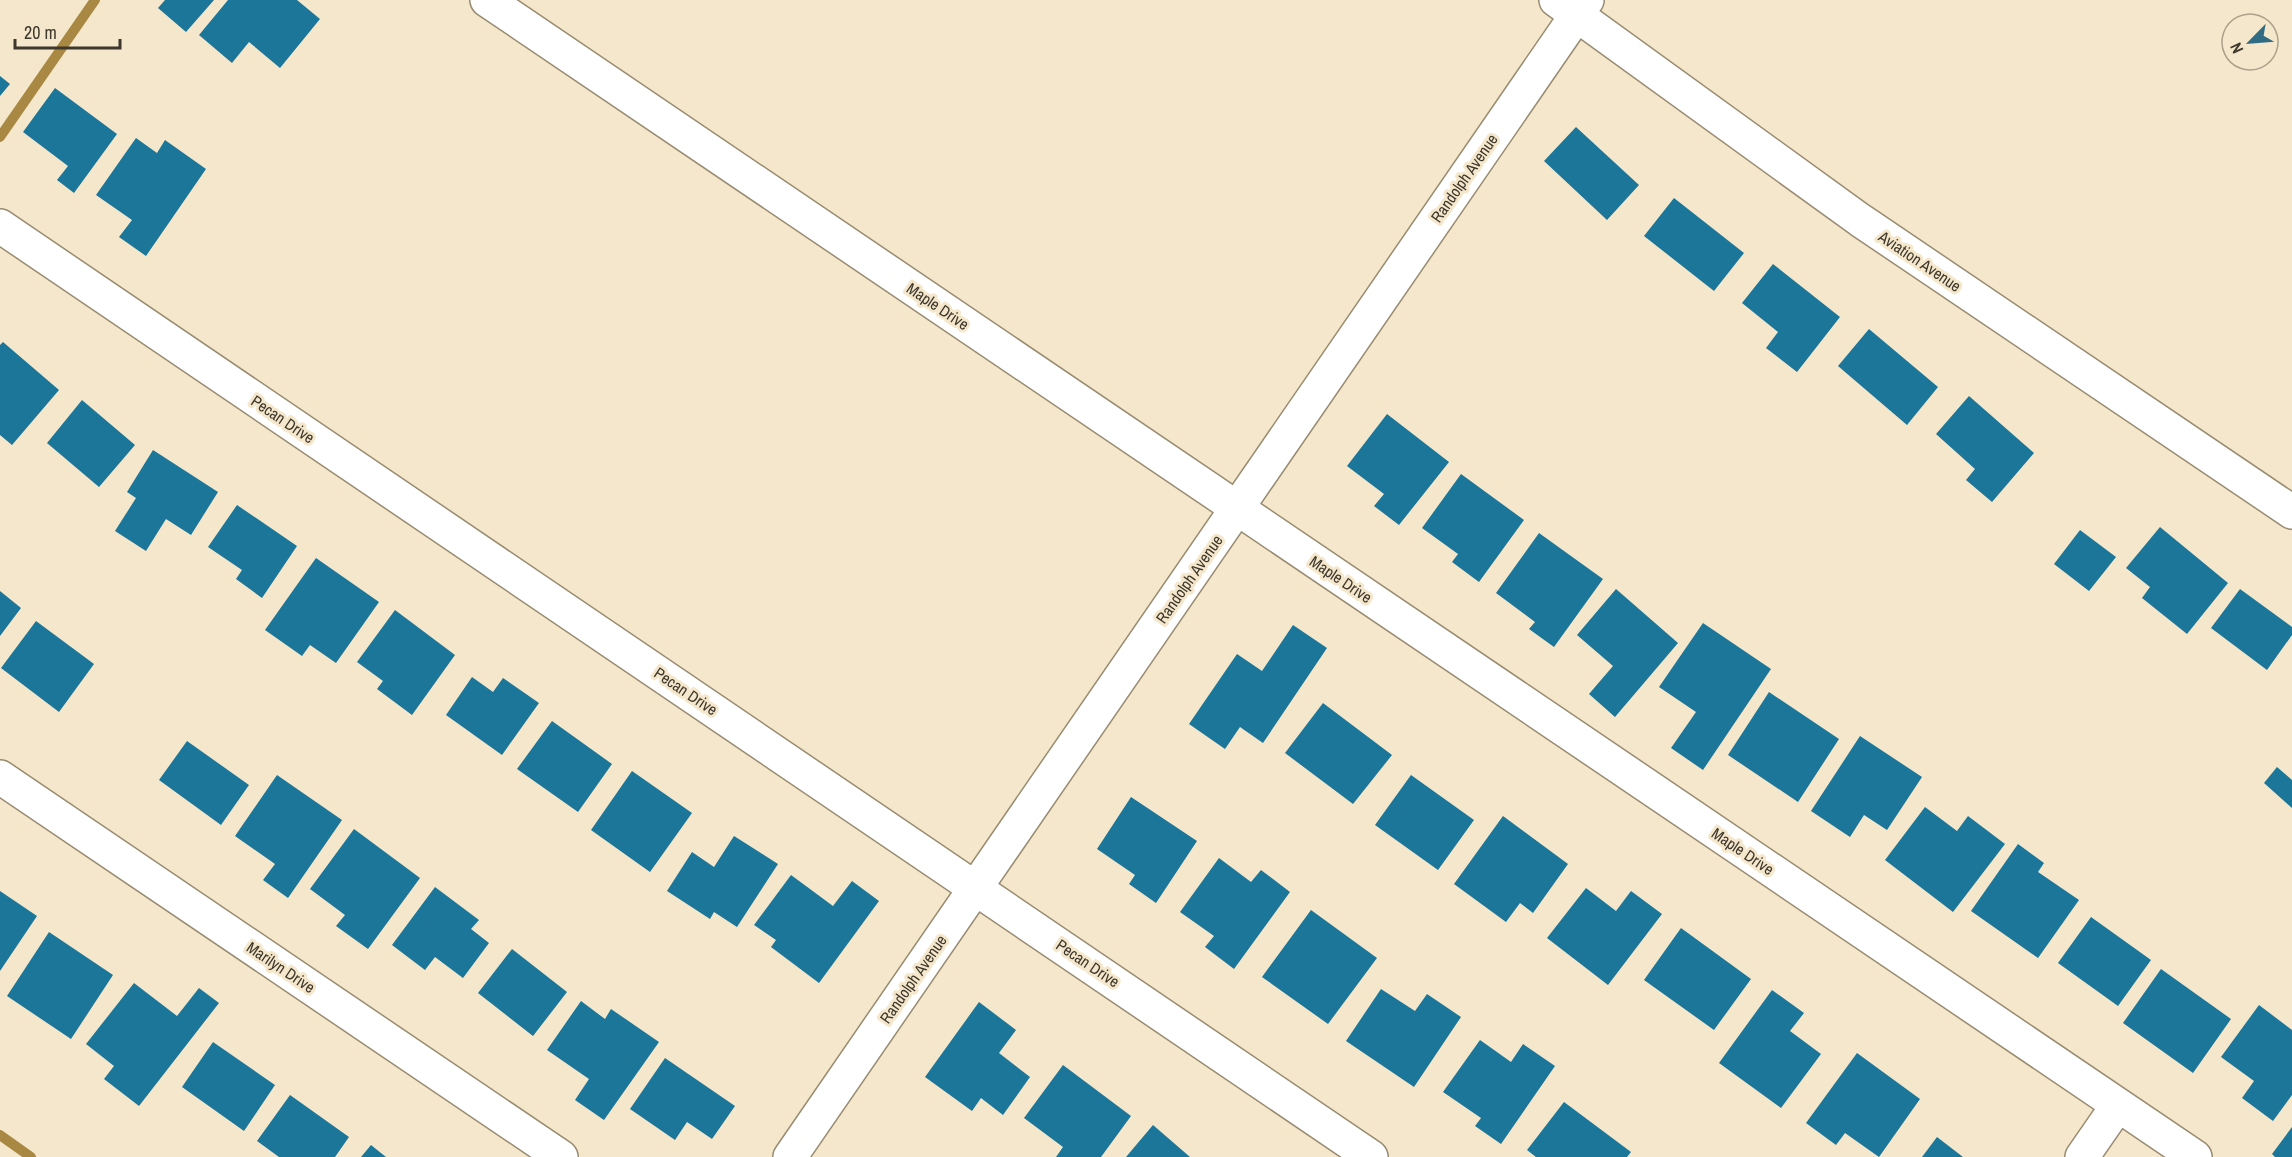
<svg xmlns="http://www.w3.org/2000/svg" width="2292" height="1157" font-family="'Archivo Narrow',sans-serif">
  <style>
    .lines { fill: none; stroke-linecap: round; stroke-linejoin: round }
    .stream { stroke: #a88842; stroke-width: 10 }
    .building { fill: #1b7699 }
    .minor-casing { stroke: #988b71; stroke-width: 36 }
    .minor { stroke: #fff; stroke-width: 33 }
    .labels { text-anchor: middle; stroke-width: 6; stroke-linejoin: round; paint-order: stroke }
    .street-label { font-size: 16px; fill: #3d372c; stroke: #f5e7cb }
  </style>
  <rect width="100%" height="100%" fill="#f5e7cb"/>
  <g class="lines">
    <path class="stream" d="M 0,137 L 95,0
      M 0,1135 L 31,1157"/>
  </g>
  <path class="building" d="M 165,0 L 214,0 L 186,32 L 158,8 Z
    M 228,0 L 297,0 L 320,19 L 280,68 L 249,42 L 232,63 L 199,35 Z
    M 0,76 L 10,84 L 0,96 Z
    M 55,88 L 117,134 L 74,193 L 57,180 L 68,166 L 23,132 Z
    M 1576,127 L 1639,185 L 1607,220 L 1544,161 Z
    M 136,138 L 157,153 L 165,140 L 206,169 L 146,256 L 119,237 L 132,220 L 96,195 Z
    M 1674,198 L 1744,253 L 1714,291 L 1644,236 Z
    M 1773,264 L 1840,317 L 1797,372 L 1766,348 L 1778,332 L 1742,303 Z
    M 1869,329 L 1938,387 L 1907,425 L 1838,366 Z
    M 3,342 L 59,390 L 12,445 L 0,435 L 0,345 Z
    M 1969,396 L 2034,453 L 1992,502 L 1966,480 L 1975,469 L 1936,434 Z
    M 82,400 L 135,445 L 99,487 L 47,443 Z
    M 1387,414 L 1449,462 L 1399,525 L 1374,506 L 1384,494 L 1347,466 Z
    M 153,450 L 218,492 L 191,535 L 166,519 L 146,551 L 115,531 L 136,498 L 127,492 Z
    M 1461,474 L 1524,520 L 1479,582 L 1452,562 L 1458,554 L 1422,528 Z
    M 237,505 L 297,546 L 262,598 L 236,579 L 242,570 L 208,547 Z
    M 2160,527 L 2228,583 L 2187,634 L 2142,598 L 2150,587 L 2126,568 Z
    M 2080,530 L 2116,557 L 2089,591 L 2054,564 Z
    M 1539,533 L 1603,579 L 1554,647 L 1529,629 L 1535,622 L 1496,593 Z
    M 316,558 L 379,602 L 336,663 L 310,645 L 302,656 L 265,630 Z
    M 1616,589 L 1678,643 L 1615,717 L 1589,694 L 1613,666 L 1577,635 Z
    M 2240,589 L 2292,627 L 2292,635 L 2267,670 L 2211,628 Z
    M 0,591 L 21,608 L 0,636 Z
    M 395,610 L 455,655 L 412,715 L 377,689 L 383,681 L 357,662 Z
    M 36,621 L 94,664 L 59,712 L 1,668 Z
    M 1703,623 L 1771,669 L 1703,770 L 1671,748 L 1696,712 L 1659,687 Z
    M 1293,625 L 1327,648 L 1263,743 L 1240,727 L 1225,749 L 1189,724 L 1237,654 L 1262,671 Z
    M 472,677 L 493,692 L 503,678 L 539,703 L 502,755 L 446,715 Z
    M 1769,692 L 1839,739 L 1798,802 L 1728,755 Z
    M 1323,703 L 1392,755 L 1353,804 L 1285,753 Z
    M 552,721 L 612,764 L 578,812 L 517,769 Z
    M 1860,736 L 1922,777 L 1887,830 L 1864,815 L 1850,837 L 1811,811 Z
    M 187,741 L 249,785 L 221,825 L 159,780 Z
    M 2277,767 L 2292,780 L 2292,808 L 2264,783 Z
    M 632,771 L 692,813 L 650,872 L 591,830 Z
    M 277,775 L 342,820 L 288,898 L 263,880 L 275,864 L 235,836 Z
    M 1411,775 L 1474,820 L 1438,870 L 1375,825 Z
    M 1131,797 L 1197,841 L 1156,903 L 1129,884 L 1135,875 L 1097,849 Z
    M 1925,807 L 1957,831 L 1968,816 L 2005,844 L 1953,912 L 1885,860 Z
    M 1503,816 L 1568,864 L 1533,913 L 1520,903 L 1506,922 L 1454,884 Z
    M 354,829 L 420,878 L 368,949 L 336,926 L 345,915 L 310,889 Z
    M 734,836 L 778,864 L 737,927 L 714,912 L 710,919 L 667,891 L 692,852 L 714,867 Z
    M 2018,844 L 2044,863 L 2038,872 L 2079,900 L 2038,958 L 1971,911 Z
    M 1219,858 L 1251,882 L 1261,870 L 1290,892 L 1234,969 L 1205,947 L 1214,936 L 1180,912 Z
    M 791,875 L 833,906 L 852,881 L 879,901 L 819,983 L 771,947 L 776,940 L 754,925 Z
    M 435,887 L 479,920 L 471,929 L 489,943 L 463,978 L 435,957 L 425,970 L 392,945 Z
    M 1586,888 L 1616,911 L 1631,891 L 1662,914 L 1608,985 L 1547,938 Z
    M 0,891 L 37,916 L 0,971 Z
    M 1311,910 L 1377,958 L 1328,1024 L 1262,977 Z
    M 2091,917 L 2151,960 L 2118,1006 L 2058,963 Z
    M 1681,928 L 1751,979 L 1714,1030 L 1644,980 Z
    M 49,932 L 113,975 L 71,1039 L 7,996 Z
    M 512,949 L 567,992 L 533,1036 L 478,993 Z
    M 2161,969 L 2231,1019 L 2193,1073 L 2123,1023 Z
    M 134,983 L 177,1016 L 199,988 L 219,1003 L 139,1106 L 104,1079 L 114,1066 L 86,1044 Z
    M 1381,989 L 1415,1011 L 1427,994 L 1461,1017 L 1414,1087 L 1346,1041 Z
    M 1772,990 L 1804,1013 L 1790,1031 L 1821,1054 L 1781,1108 L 1719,1063 Z
    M 581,1001 L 605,1019 L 611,1009 L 659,1042 L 604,1120 L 575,1100 L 589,1079 L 547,1050 Z
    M 979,1002 L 1016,1030 L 999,1053 L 1030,1077 L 1003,1115 L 981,1098 L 972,1111 L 925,1077 Z
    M 2259,1005 L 2292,1030 L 2292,1095 L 2273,1121 L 2242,1098 L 2254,1081 L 2221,1057 Z
    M 1480,1040 L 1511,1062 L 1523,1044 L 1555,1066 L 1501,1144 L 1475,1126 L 1481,1118 L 1443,1092 Z
    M 213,1042 L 275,1085 L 244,1131 L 182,1087 Z
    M 1857,1053 L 1920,1099 L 1879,1157 L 1845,1133 L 1836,1145 L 1806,1123 Z
    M 665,1058 L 735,1106 L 712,1139 L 687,1122 L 675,1140 L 630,1109 Z
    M 1063,1065 L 1131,1116 L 1101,1157 L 1056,1157 L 1063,1147 L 1024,1118 Z
    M 290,1095 L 349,1137 L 335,1157 L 279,1157 L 257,1141 Z
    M 1564,1102 L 1631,1152 L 1627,1157 L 1536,1157 L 1527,1150 Z
    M 1153,1125 L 1190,1157 L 1126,1157 Z
    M 2292,1127 L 2292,1157 L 2275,1157 L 2272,1154 Z
    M 1937,1137 L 1963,1157 L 1922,1157 Z
    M 371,1145 L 386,1157 L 361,1157 Z"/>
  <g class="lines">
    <defs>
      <path id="minor" d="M 487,0 L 2195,1157
        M 1556,0 L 1860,220 L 2292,512
        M 0,226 L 1371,1157
        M 0,777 L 561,1157
        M 790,1157 L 1587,0
        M 2082,1157 L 2118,1105"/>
    </defs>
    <use href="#minor" class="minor-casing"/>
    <use href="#minor" class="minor"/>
  </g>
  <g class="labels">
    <g class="street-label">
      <text transform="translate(1464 178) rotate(-55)" y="6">Randolph Avenue</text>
      <text transform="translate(1920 261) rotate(34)" y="6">Aviation Avenue</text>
      <text transform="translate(938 306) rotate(34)" y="6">Maple Drive</text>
      <text transform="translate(283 419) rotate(34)" y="6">Pecan Drive</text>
      <text transform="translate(1189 579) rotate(-55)" y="6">Randolph Avenue</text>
      <text transform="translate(1341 579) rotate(34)" y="6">Maple Drive</text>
      <text transform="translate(686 691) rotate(34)" y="6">Pecan Drive</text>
      <text transform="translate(1743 851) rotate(34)" y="6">Maple Drive</text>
      <text transform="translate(1088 963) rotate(34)" y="6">Pecan Drive</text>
      <text transform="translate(281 967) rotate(34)" y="6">Marilyn Drive</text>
      <text transform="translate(913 979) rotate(-55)" y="6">Randolph Avenue</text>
    </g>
  </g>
  <g transform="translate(2250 42) rotate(245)"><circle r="28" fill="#f5e7cb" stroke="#aba18b" stroke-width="1.5"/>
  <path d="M0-4.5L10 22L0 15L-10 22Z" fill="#316a83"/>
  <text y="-9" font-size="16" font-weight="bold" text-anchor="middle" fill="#3d372c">N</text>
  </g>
  <path d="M15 39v9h105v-9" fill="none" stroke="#3d372c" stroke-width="3"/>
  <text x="24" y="39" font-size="18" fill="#3d372c" stroke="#f5e7cb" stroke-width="4.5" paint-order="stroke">20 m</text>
</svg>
